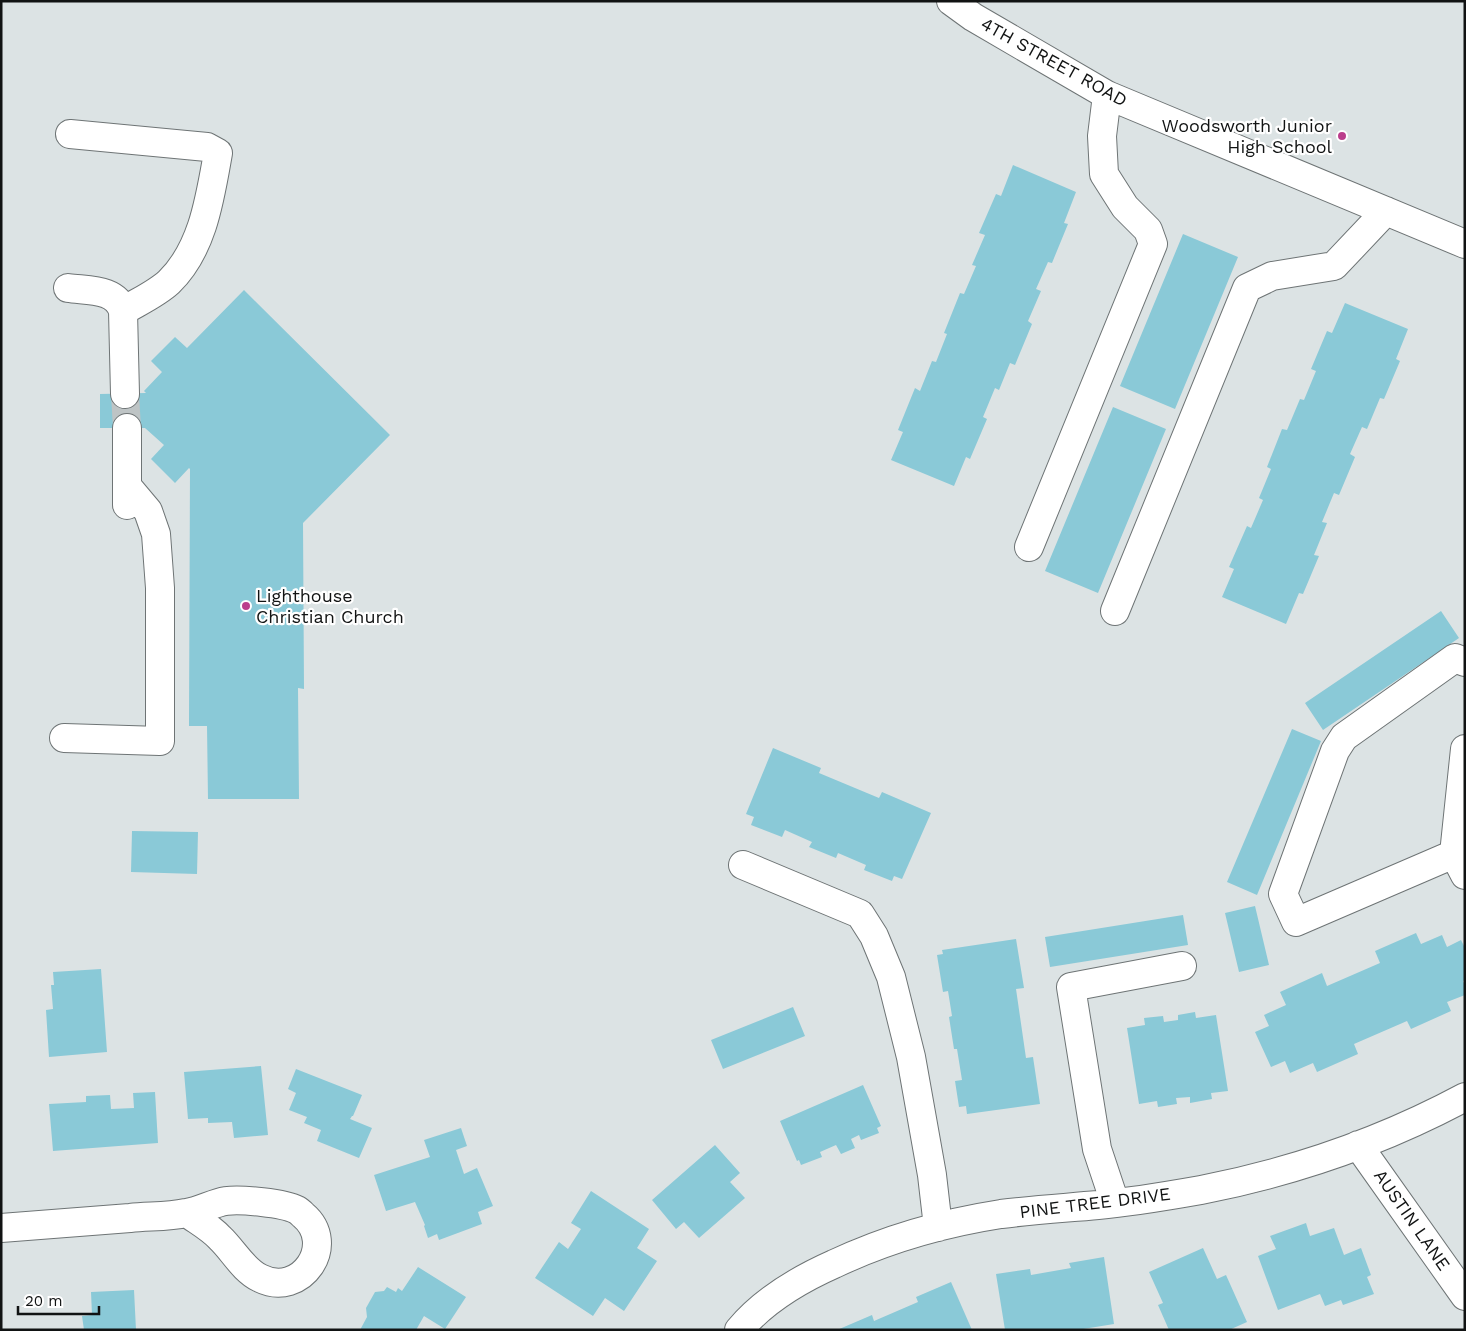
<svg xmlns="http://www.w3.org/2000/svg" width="1466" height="1331" font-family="'Work Sans',sans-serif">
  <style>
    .building { fill: #8ac9d7 }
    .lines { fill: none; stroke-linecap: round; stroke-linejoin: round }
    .minor-tunnel { stroke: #bec4c5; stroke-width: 28; stroke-dasharray: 28 14; stroke-linecap: butt }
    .minor-casing { stroke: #6e7475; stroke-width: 30 }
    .minor { stroke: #fff; stroke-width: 28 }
    .poi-dot { fill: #bb3e8c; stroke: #fff; stroke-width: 2 }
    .labels { text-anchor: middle; stroke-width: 4.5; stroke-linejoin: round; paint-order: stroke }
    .street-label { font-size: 18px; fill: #111313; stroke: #fff }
    .poi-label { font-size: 18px; fill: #111313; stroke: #fff; text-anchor: end }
  </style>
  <rect width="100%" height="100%" fill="#dce3e4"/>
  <path class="building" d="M 1013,165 L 1076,192 L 1064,223 L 1068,224 L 1052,263 L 1048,262 L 1036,289 L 1041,291 L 1028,321 L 1032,324 L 1015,365 L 1010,363 L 999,390 L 995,388 L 983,417 L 987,419 L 970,459 L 966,457 L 954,486 L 891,460 L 903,432 L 898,430 L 915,388 L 920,391 L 932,361 L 936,362 L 947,334 L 944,333 L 960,293 L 964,294 L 976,266 L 972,265 L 985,235 L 979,233 L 996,194 L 1001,196 Z
    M 1183,234 L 1238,257 L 1175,409 L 1120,386 Z
    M 244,290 L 390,435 L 303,523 L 304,689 L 298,688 L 299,799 L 208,799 L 207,726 L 189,726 L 190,469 L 189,468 L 175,483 L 151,459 L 164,445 L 145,428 L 100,428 L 100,394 L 146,393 L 144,391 L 162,372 L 151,361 L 175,337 L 187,348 Z
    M 1345,303 L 1408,329 L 1396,359 L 1400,361 L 1384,399 L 1380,398 L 1367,429 L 1362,427 L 1350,454 L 1355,457 L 1339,495 L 1334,493 L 1322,522 L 1327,523 L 1314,555 L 1319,556 L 1303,594 L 1299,593 L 1286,624 L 1222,597 L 1234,569 L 1229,567 L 1247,526 L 1251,528 L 1263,500 L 1259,498 L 1271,469 L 1267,467 L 1282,429 L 1287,430 L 1300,399 L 1304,400 L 1316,371 L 1311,369 L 1327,331 L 1332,333 Z
    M 1113,407 L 1166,429 L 1098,593 L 1045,571 Z
    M 1441,611 L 1459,638 L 1323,730 L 1305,703 Z
    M 1292,729 L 1321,741 L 1257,895 L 1227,882 Z
    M 773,748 L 821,768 L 819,773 L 879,798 L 882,792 L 931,813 L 902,879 L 894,876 L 892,881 L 864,870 L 866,865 L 838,853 L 836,858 L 809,847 L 812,842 L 785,830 L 782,837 L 751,825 L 754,817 L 746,814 Z
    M 132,831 L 198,832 L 197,874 L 131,872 Z
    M 1255,906 L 1269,965 L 1239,972 L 1225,913 Z
    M 1183,915 L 1188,945 L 1050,967 L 1045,937 Z
    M 1416,933 L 1421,944 L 1442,935 L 1447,947 L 1461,940 L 1465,948 L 1465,980 L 1463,981 L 1465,985 L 1465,995 L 1447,1002 L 1451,1011 L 1411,1029 L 1407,1021 L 1354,1044 L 1358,1054 L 1317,1072 L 1313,1063 L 1290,1073 L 1285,1061 L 1271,1067 L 1255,1032 L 1269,1026 L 1264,1015 L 1286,1005 L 1280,992 L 1322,973 L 1327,986 L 1380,963 L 1375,951 Z
    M 1016,939 L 1024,988 L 1016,989 L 1026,1058 L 1033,1057 L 1040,1104 L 967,1114 L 966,1106 L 959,1107 L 955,1081 L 962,1080 L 957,1049 L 954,1049 L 949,1017 L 952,1016 L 948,991 L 943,992 L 937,955 L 943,954 L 942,950 Z
    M 101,969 L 107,1052 L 49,1057 L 46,1010 L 53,1009 L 51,985 L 54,985 L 53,972 Z
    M 793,1007 L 805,1036 L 723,1069 L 711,1040 Z
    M 1195,1012 L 1196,1018 L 1216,1015 L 1228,1091 L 1211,1093 L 1212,1099 L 1190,1103 L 1190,1097 L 1176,1098 L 1177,1104 L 1158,1107 L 1157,1101 L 1139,1104 L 1127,1028 L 1145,1025 L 1144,1018 L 1163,1016 L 1164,1022 L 1178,1020 L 1178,1015 Z
    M 261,1066 L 268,1135 L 234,1138 L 232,1122 L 208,1123 L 208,1118 L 188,1119 L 184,1072 Z
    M 296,1069 L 362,1095 L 353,1116 L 352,1116 L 350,1119 L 372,1128 L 359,1158 L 317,1141 L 321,1130 L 304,1123 L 307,1117 L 289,1110 L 296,1093 L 288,1089 Z
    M 863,1085 L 881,1126 L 877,1128 L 879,1133 L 861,1140 L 859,1135 L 851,1139 L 855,1148 L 841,1154 L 836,1145 L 820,1152 L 822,1157 L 801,1165 L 799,1160 L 797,1161 L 780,1121 Z
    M 155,1092 L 158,1143 L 53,1151 L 49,1104 L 86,1102 L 86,1096 L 110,1095 L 111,1109 L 134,1108 L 133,1093 Z
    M 461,1128 L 467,1146 L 456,1150 L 464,1174 L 477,1168 L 493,1206 L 478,1212 L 482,1224 L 439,1240 L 437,1234 L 428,1238 L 424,1226 L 425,1225 L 415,1202 L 386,1211 L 374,1175 L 430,1157 L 424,1140 Z
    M 715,1145 L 740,1173 L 730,1182 L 745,1198 L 699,1238 L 684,1222 L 676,1229 L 652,1200 Z
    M 591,1191 L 649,1229 L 637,1248 L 657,1261 L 624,1311 L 605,1298 L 593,1316 L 535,1278 L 559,1242 L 568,1249 L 581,1229 L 571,1223 Z
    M 1306,1223 L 1310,1236 L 1334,1228 L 1344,1255 L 1361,1248 L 1371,1275 L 1367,1277 L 1374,1294 L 1343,1305 L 1341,1300 L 1325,1306 L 1320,1294 L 1278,1310 L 1258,1256 L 1276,1249 L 1270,1236 Z
    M 1203,1248 L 1217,1279 L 1226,1275 L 1247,1322 L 1229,1330 L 1169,1330 L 1158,1305 L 1163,1303 L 1149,1272 Z
    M 1104,1257 L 1114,1324 L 1077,1330 L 1005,1330 L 996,1274 L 1030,1269 L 1031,1275 L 1071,1268 L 1069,1263 Z
    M 418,1267 L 466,1297 L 445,1329 L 424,1316 L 416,1330 L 360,1330 L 367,1317 L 366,1308 L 375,1292 L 384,1291 L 387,1287 L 396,1292 L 398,1288 L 402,1291 Z
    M 951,1282 L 972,1330 L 837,1330 L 872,1315 L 874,1321 L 918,1302 L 916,1297 Z
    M 134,1290 L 136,1330 L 84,1330 L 82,1316 L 92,1315 L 91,1292 Z"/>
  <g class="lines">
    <path class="minor-tunnel" d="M 125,394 L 127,428"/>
    <defs>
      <path id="minor" d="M 951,1 L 973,17 L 1107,95 L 1465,244
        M 70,134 L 207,147 L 218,153 C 210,198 203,249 169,282 C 156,294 138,302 123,311
        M 68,288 C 88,291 116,288 123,311 L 125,394
        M 127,505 L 127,428
        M 1029,547 L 1153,244 L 1148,230 L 1125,207 L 1104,174 L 1102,136 L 1107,95
        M 1115,611 L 1247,288 L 1272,276 L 1334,266 L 1386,211
        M 64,738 L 160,741 L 160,588 L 156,534 L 148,511 L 127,486
        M 1465,749 L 1454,854 L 1465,875
        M 1454,854 L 1296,922 L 1283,894 L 1335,751 L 1344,737 L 1455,658 L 1465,662
        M 743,865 L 860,914 L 874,936 L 891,977 L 911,1057 L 932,1175 L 938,1227
        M 1358,1145 L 1465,1296
        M 1115,1203 L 1097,1149 L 1071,987 L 1182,966
        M 1,1228 C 44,1225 87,1221 130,1218 C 148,1216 168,1217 186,1213 C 200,1211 213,1203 226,1201 C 241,1199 284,1203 297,1210 C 299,1211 301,1213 303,1215 C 338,1244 301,1299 260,1278 C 243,1270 233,1250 220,1238 C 211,1228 198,1221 187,1213
        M 739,1330 C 764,1300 798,1280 834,1264 C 887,1239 943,1223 1001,1214 C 1033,1210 1065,1208 1098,1205 C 1133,1202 1167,1196 1201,1190 C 1293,1172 1383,1141 1465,1097"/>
    </defs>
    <use href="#minor" class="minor-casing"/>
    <use href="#minor" class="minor"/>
  </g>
  <g class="poi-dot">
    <circle cx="1342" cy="136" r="5"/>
    <circle cx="246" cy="606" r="5"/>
  </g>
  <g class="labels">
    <g class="street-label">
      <text transform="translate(1054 62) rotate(29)" y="6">4TH STREET ROAD</text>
      <text transform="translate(1095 1203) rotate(-7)" y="6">PINE TREE DRIVE</text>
      <text transform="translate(1412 1220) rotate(55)" y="6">AUSTIN LANE</text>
    </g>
    <g class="poi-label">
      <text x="1332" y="132">Woodsworth Junior<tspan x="1332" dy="21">High School</tspan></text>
      <text x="256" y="602" text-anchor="start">Lighthouse<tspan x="256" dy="21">Christian Church</tspan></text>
    </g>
  </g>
  <rect width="1466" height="1331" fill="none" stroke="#111313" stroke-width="5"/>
  <path d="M18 1306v8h81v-8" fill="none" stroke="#111313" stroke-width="2.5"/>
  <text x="25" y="1306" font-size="15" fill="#111313" stroke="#ffffff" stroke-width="4" paint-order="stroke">20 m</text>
</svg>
